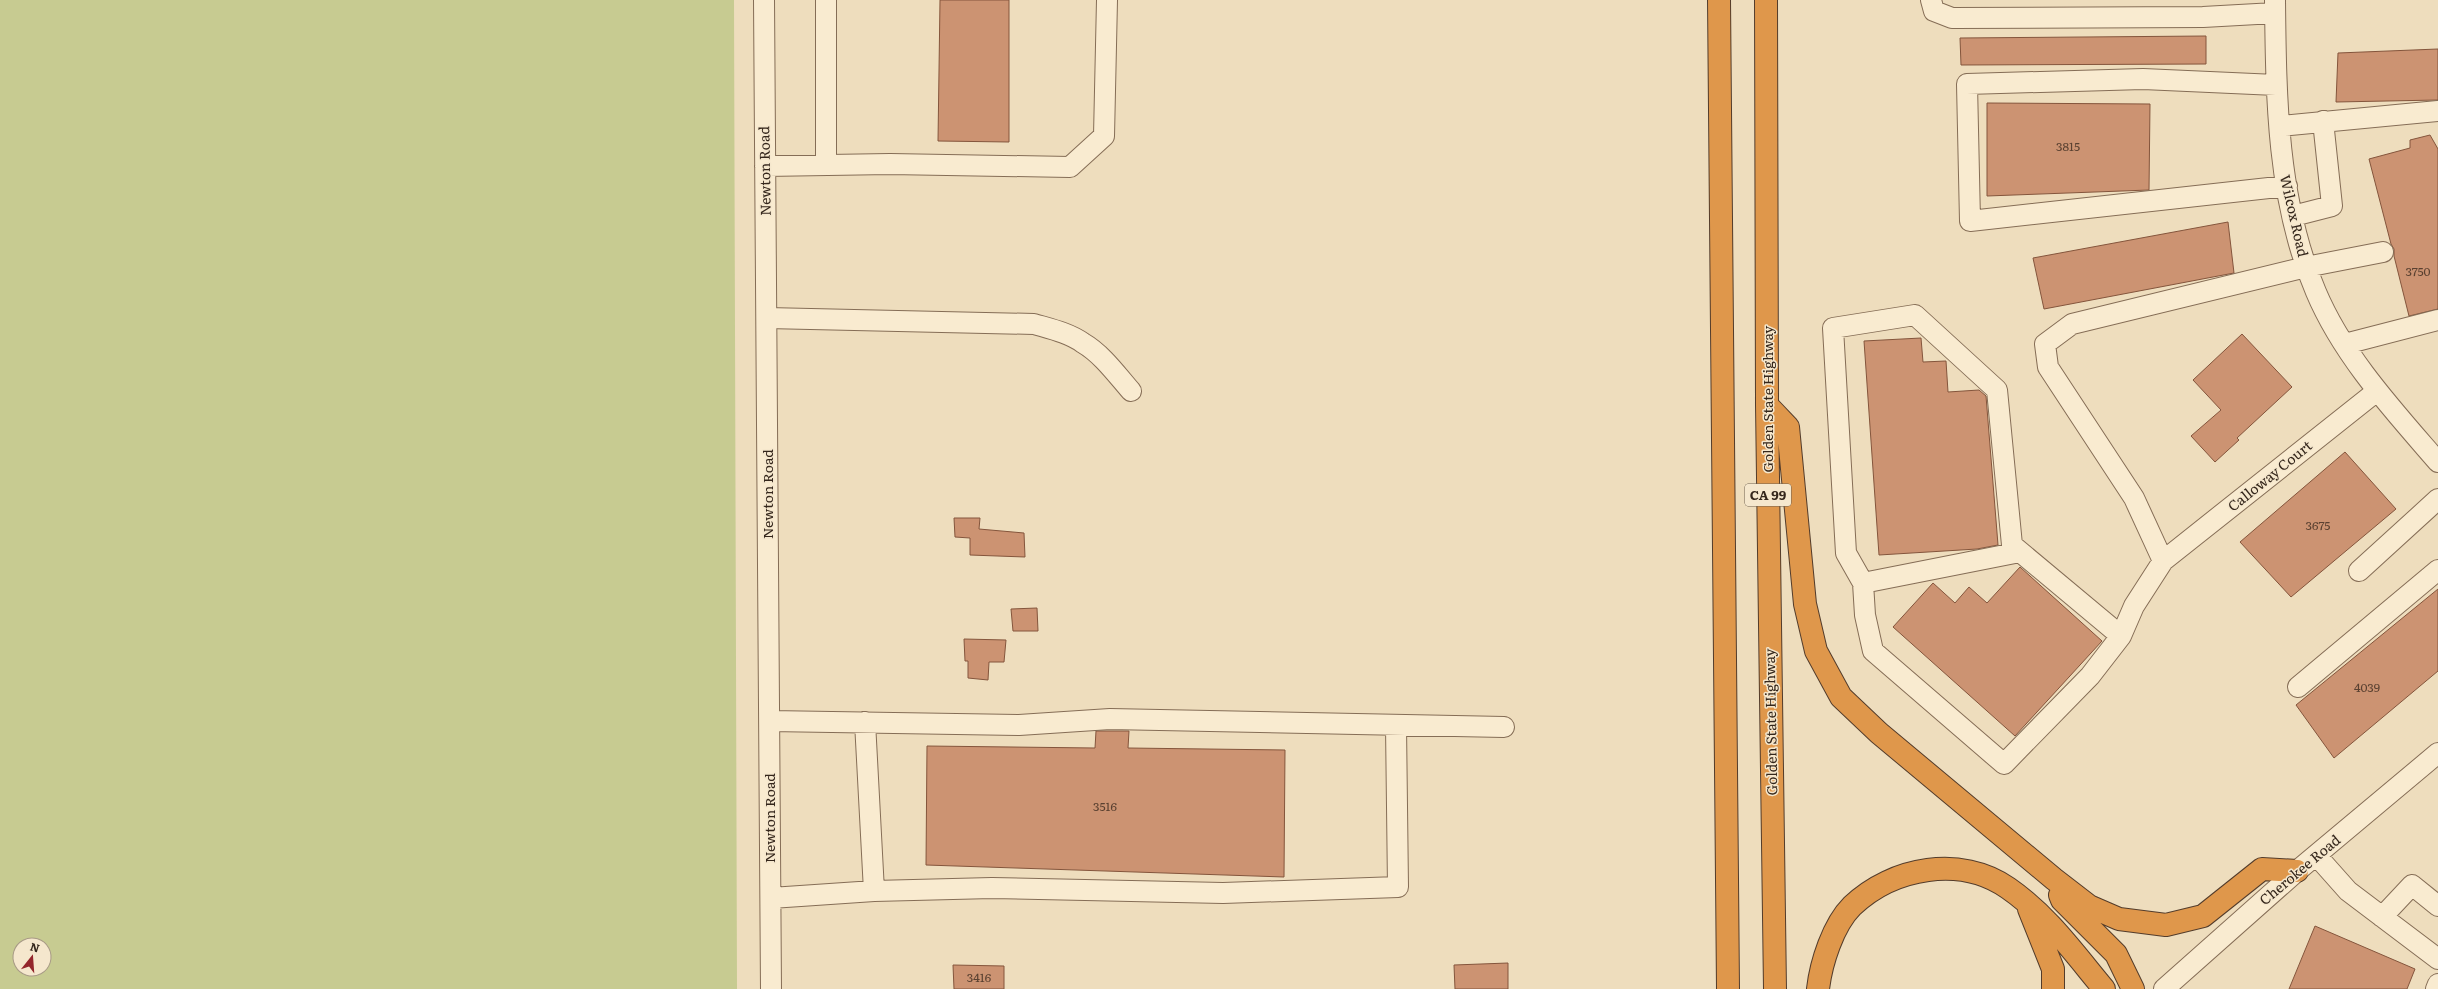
<svg xmlns="http://www.w3.org/2000/svg" width="2438" height="989" font-family="Literata,serif">
  <style>
    .green { fill: #c7cb91; fill-rule: evenodd }
    .building { fill: #cc9372; stroke: #84553c }
    .lines { fill: none; stroke-linecap: round; stroke-linejoin: round }
    .minor-casing { stroke: #856d56; stroke-width: 22 }
    .highway-casing { stroke: #533c2b; stroke-width: 24 }
    .minor { stroke: #f9ebd0; stroke-width: 20 }
    .highway { stroke: #df974b; stroke-width: 22 }
    .labels { text-anchor: middle; stroke-width: 3; stroke-linejoin: round; paint-order: stroke }
    .number-label { font-size: 12px; fill: #5a4131 }
    .shield { fill: #f5e7cd; stroke: #6e6050; stroke-width: 1 }
    .shield-label { font-size: 13px; font-weight: bold; fill: #34261b }
    .street-label { font-size: 14px; fill: #34261b; stroke: #f5e7cd }
  </style>
  <rect width="100%" height="100%" fill="#eeddbd"/>
  <path class="green" d="M 0,0 L 734,0 L 737,989 L 0,989 ZM 20,945 L 44,945 L 44,969 L 20,969 Z"/>
  <path class="building" d="M 940,0 L 1009,0 L 1009,142 L 938,141 Z
    M 2206,36 L 2206,64 L 1961,65 L 1960,38 Z
    M 2438,49 L 2438,100 L 2336,102 L 2338,53 Z
    M 1987,103 L 2150,104 L 2149,190 L 1987,196 Z
    M 2430,135 L 2438,149 L 2438,309 L 2409,316 L 2394,256 L 2394,249 L 2391,244 L 2369,159 L 2410,148 L 2410,140 Z
    M 2228,222 L 2234,273 L 2044,309 L 2033,258 Z
    M 2242,334 L 2292,387 L 2237,438 L 2239,440 L 2215,462 L 2191,436 L 2221,410 L 2193,380 Z
    M 1921,338 L 1923,362 L 1946,361 L 1948,392 L 1979,390 L 1986,396 L 1998,545 L 1977,549 L 1879,555 L 1864,341 Z
    M 2345,452 L 2396,509 L 2291,597 L 2240,542 Z
    M 954,518 L 980,518 L 979,529 L 1024,533 L 1025,557 L 970,555 L 970,538 L 955,537 Z
    M 2020,567 L 2102,641 L 2015,736 L 1893,627 L 1933,583 L 1955,603 L 1969,587 L 1987,603 Z
    M 2438,589 L 2438,671 L 2334,758 L 2296,705 Z
    M 1037,608 L 1038,631 L 1013,631 L 1011,609 Z
    M 964,639 L 1006,640 L 1004,662 L 989,662 L 988,680 L 968,678 L 968,661 L 965,661 Z
    M 1096,731 L 1129,731 L 1128,748 L 1285,750 L 1284,877 L 926,865 L 927,746 L 1095,748 Z
    M 2315,926 L 2415,969 L 2407,989 L 2289,989 Z
    M 1508,963 L 1508,989 L 1455,989 L 1454,965 Z
    M 953,965 L 1004,966 L 1004,989 L 954,989 Z"/>
  <g class="lines">
    <defs>
      <path id="minor" d="M 764,0 L 771,989
        M 1931,0 L 1934,11 L 1952,18 L 2203,17 L 2275,13
        M 2275,0 C 2276,98 2277,201 2316,292 C 2343,356 2393,410 2438,462
        M 2276,85 L 2143,79 L 1967,84 L 1970,221 L 2287,186
        M 2280,126 L 2438,111
        M 826,165 L 826,0
        M 765,166 L 890,164 L 1070,167 L 1104,136 L 1107,0
        M 2293,216 L 2332,206 L 2323,121
        M 767,318 L 1034,324 C 1051,329 1069,333 1083,343 C 1102,354 1117,375 1131,391
        M 2345,344 L 2438,320
        M 2163,561 L 2134,498 L 2048,367 L 2045,344 L 2072,324 L 2306,267 L 2383,252
        M 2359,571 L 2438,499
        M 1863,583 L 2020,552
        M 2121,636 L 2012,545 L 1997,390 L 1915,315 L 1833,328 L 1846,553 L 1863,583 L 1865,615 L 1873,651 L 2004,764 L 2090,676 L 2121,636 L 2134,606 L 2163,561 L 2377,391
        M 2298,687 L 2438,570
        M 770,721 L 1019,725 L 1110,719 L 1504,727
        M 865,722 L 874,891
        M 2316,855 L 2348,891 L 2438,959
        M 771,898 L 874,891 L 992,888 L 1223,893 L 1398,887 L 1396,726
        M 2382,917 L 2412,885 L 2438,906
        M 2164,989 L 2297,871 L 2438,753
        M 2436,989 L 2438,984"/>
      <path id="highway" d="M 1719,0 L 1728,989
        M 1766,0 L 1767,405 L 1775,989
        M 1767,405 L 1788,427 L 1805,604 L 1816,651 L 1841,697 L 1879,733 L 2054,879 L 2089,906 L 2119,919 L 2166,925 L 2203,916 L 2262,869 L 2297,871
        M 2060,895 L 2062,900 L 2116,954 L 2133,989
        M 2029,909 L 2053,969 L 2053,989
        M 1818,989 C 1821,963 1833,925 1852,906 C 1893,867 1961,855 2008,888 C 2047,915 2074,953 2104,989"/>
    </defs>
    <use href="#minor" class="minor-casing"/>
    <use href="#highway" class="highway-casing"/>
    <use href="#minor" class="minor"/>
    <use href="#highway" class="highway"/>
  </g>
  <g class="labels">
    <g class="number-label">
      <text x="2068" y="151">3815</text>
      <text x="2418" y="276">3750</text>
      <text x="2318" y="530">3675</text>
      <text x="2367" y="692">4039</text>
      <text x="1105" y="811">3516</text>
      <text x="979" y="982">3416</text>
    </g>
    <rect class="shield" x="1745" y="484" width="46" height="22" rx="3"/>
    <g class="shield-label">
      <text x="1768" y="500">CA 99</text>
    </g>
    <g class="street-label">
      <text transform="translate(765 171) rotate(-91)" y="5">Newton Road</text>
      <text transform="translate(2294 216) rotate(77)" y="5">Wilcox Road</text>
      <text transform="translate(1768 399) rotate(-90)" y="5">Golden State Highway</text>
      <text transform="translate(2270 476) rotate(-39)" y="5">Calloway Court</text>
      <text transform="translate(768 494) rotate(-90)" y="5">Newton Road</text>
      <text transform="translate(1771 722) rotate(-91)" y="5">Golden State Highway</text>
      <text transform="translate(770 818) rotate(-90)" y="5">Newton Road</text>
      <text transform="translate(2300 870) rotate(-40)" y="5">Cherokee Road</text>
    </g>
  </g>
  <g transform="translate(32 957) rotate(17)"><circle r="19" fill="#f5e7cd" stroke="#a89a86"/>
  <path d="M0-3L7 15L0 10L-7 15Z" fill="#94262c"/>
  <text y="-6" font-size="11" font-weight="bold" text-anchor="middle" fill="#34261b">N</text>
  </g>
</svg>
